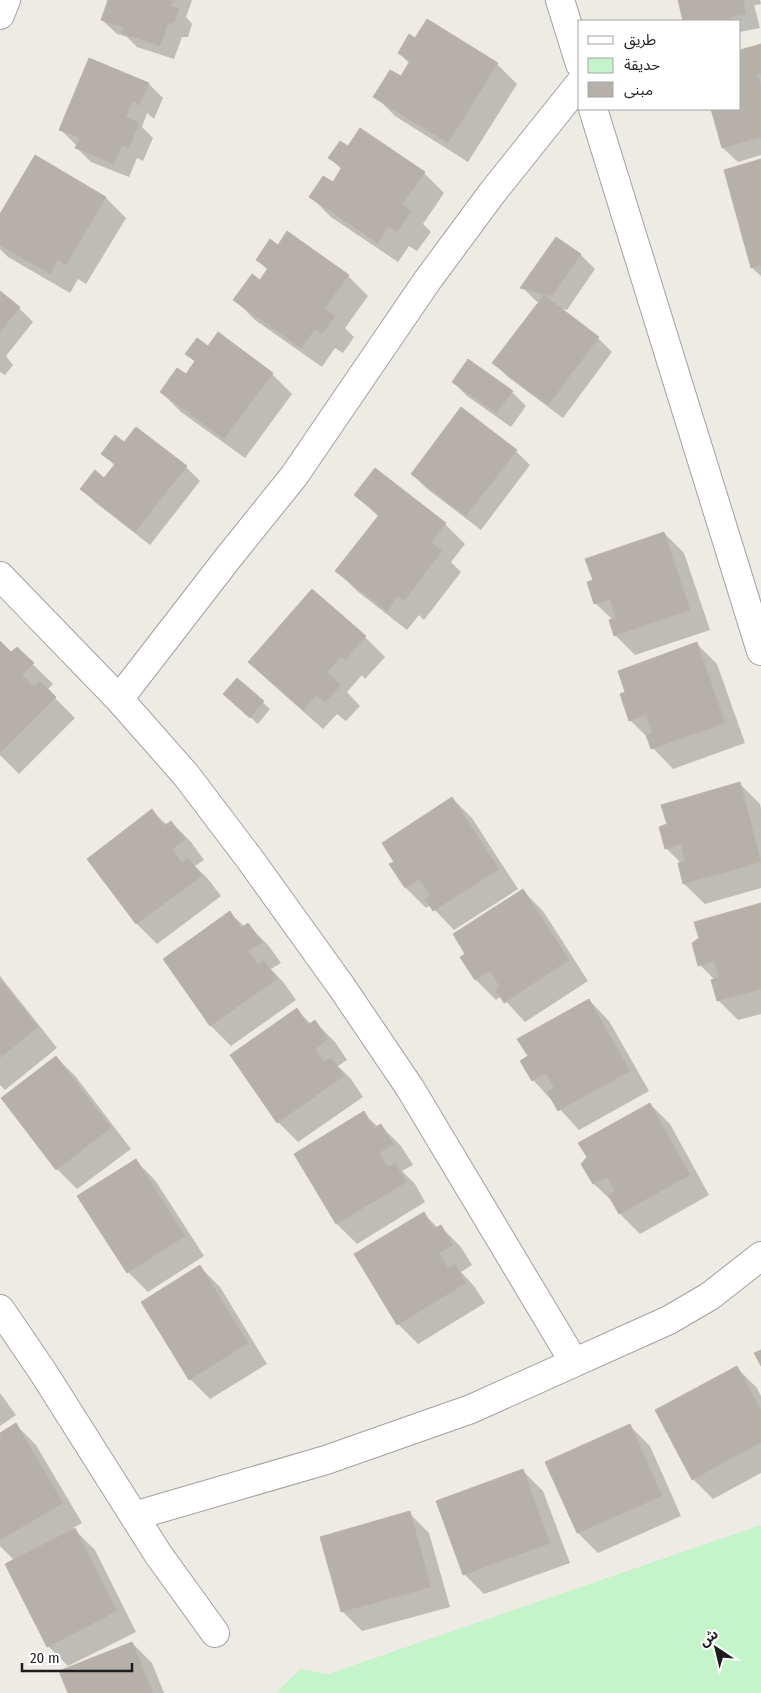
<svg xmlns="http://www.w3.org/2000/svg" width="761" height="1693" font-family="'Fira Sans Condensed','Noto Sans Arabic',sans-serif">
  <style>
    .park { fill: #c5f4cb }
    .shadow { fill: #0003 }
    .building { fill: #b6b0aa; stroke: #beb3a8 }
    .lines { fill: none; stroke-linecap: round; stroke-linejoin: round }
    .minor-casing { stroke: #a1a1a1; stroke-width: 30 }
    .minor { stroke: #fff; stroke-width: 28 }
  </style>
  <rect width="100%" height="100%" fill="#edebe4"/>
  <path class="park" d="M 761,1525 L 761,1693 L 276,1693 L 300,1669 L 328,1674 Z"/>
  <path class="shadow" d="M 109,0 L 192,0 L 186,17 L 192,24 L 188,37 L 182,37 L 174,59 L 137,47 L 127,37 L 117,34 L 102,20 Z
    M 679,0 L 760,0 L 761,4 L 754,5 L 760,28 L 740,32 L 740,21 L 684,21 Z
    M 428,21 L 497,64 L 517,84 L 468,162 L 395,116 L 375,96 L 401,77 L 410,64 L 399,53 L 416,40 Z
    M 761,45 L 761,155 L 738,162 L 723,148 L 713,109 L 740,109 L 740,51 Z
    M 149,84 L 163,98 L 154,119 L 147,113 L 142,127 L 153,138 L 143,161 L 137,158 L 129,177 L 91,162 L 77,148 L 78,145 L 75,144 L 60,129 Z
    M 348,148 L 424,173 L 444,193 L 423,224 L 431,232 L 417,251 L 409,246 L 398,262 L 331,217 L 311,197 L 333,184 L 342,170 L 330,158 Z
    M 36,157 L 106,198 L 126,218 L 86,284 L 78,279 L 70,293 L 8,257 L 0,249 L 0,216 Z
    M 761,161 L 761,276 L 752,268 Z
    M 556,239 L 581,255 L 595,269 L 567,310 L 559,308 L 598,338 L 612,352 L 563,418 L 508,377 L 494,363 L 540,303 L 536,301 L 522,287 Z
    M 278,247 L 348,276 L 368,296 L 345,328 L 354,337 L 343,353 L 335,348 L 322,367 L 255,320 L 235,300 L 260,281 L 268,270 L 257,260 Z
    M 0,293 L 19,308 L 33,322 L 6,356 L 13,365 L 5,375 L 0,372 Z
    M 218,334 L 272,374 L 292,394 L 245,458 L 181,412 L 161,392 L 186,376 L 196,362 L 187,354 L 208,348 Z
    M 453,382 L 512,392 L 526,406 L 511,427 L 467,396 Z
    M 124,444 L 186,467 L 200,481 L 150,545 L 96,503 L 82,489 L 105,480 L 115,466 L 103,453 Z
    M 516,451 L 530,465 L 481,530 L 426,488 L 412,474 Z
    M 376,470 L 445,524 L 465,544 L 451,562 L 461,572 L 424,620 L 419,615 L 407,630 L 357,591 L 337,571 L 379,517 L 356,495 Z
    M 664,533 L 684,553 L 710,630 L 635,655 L 615,635 L 613,620 L 595,603 Z
    M 365,637 L 385,657 L 365,679 L 362,675 L 347,692 L 360,706 L 346,721 L 337,714 L 323,729 L 270,682 L 250,662 Z
    M 0,643 L 11,654 L 17,649 L 53,684 L 47,690 L 75,718 L 19,774 L 0,755 Z
    M 697,644 L 717,664 L 745,743 L 673,769 L 653,748 L 649,739 L 630,720 Z
    M 237,679 L 270,709 L 258,724 L 232,701 Z
    M 740,784 L 760,804 L 761,809 L 761,888 L 705,904 L 684,884 L 681,863 L 666,848 L 668,825 Z
    M 452,798 L 472,818 L 518,889 L 454,930 L 430,905 L 426,908 L 406,888 L 391,865 L 396,862 Z
    M 152,811 L 167,825 L 171,822 L 191,842 L 204,860 L 195,866 L 208,879 L 221,896 L 157,944 L 137,924 L 88,859 Z
    M 523,891 L 543,911 L 588,981 L 525,1022 L 501,996 L 496,1000 L 476,980 L 462,957 L 466,954 Z
    M 761,904 L 761,1014 L 738,1020 L 718,1000 L 715,980 L 700,965 Z
    M 230,913 L 245,927 L 248,925 L 268,945 L 281,963 L 271,969 L 284,983 L 296,1000 L 231,1046 L 211,1026 L 164,959 Z
    M 0,976 L 57,1048 L 5,1090 L 0,1085 Z
    M 589,1000 L 609,1021 L 649,1091 L 579,1130 L 533,1080 L 529,1057 Z
    M 297,1010 L 311,1024 L 315,1022 L 335,1042 L 347,1060 L 338,1066 L 351,1079 L 363,1097 L 298,1142 L 278,1122 Z
    M 56,1057 L 76,1077 L 131,1149 L 77,1189 L 57,1169 L 3,1098 Z
    M 650,1104 L 670,1124 L 709,1195 L 640,1234 L 620,1214 L 614,1203 L 594,1184 Z
    M 363,1113 L 378,1127 L 381,1126 L 401,1146 L 413,1165 L 402,1171 L 415,1184 L 425,1202 L 357,1244 L 337,1224 L 295,1154 Z
    M 135,1160 L 155,1180 L 204,1256 L 148,1292 L 128,1272 Z
    M 424,1214 L 438,1228 L 441,1227 L 461,1247 L 472,1265 L 461,1272 L 474,1286 L 485,1303 L 418,1344 L 398,1324 Z
    M 200,1267 L 220,1287 L 267,1364 L 210,1399 L 190,1379 Z
    M 737,1368 L 757,1388 L 761,1396 L 761,1473 L 713,1499 L 693,1479 Z
    M 0,1393 L 16,1415 L 0,1426 Z
    M 16,1425 L 36,1445 L 82,1523 L 73,1528 L 95,1550 L 136,1632 L 68,1666 L 48,1646 L 15,1561 L 0,1546 L 0,1434 Z
    M 630,1426 L 650,1446 L 681,1516 L 598,1553 L 578,1533 Z
    M 523,1471 L 543,1491 L 570,1563 L 484,1594 L 464,1574 Z
    M 409,1513 L 429,1533 L 450,1607 L 362,1631 L 342,1611 Z
    M 132,1643 L 152,1663 L 164,1693 L 69,1693 Z"/>
  <path class="building" d="M 108,0 L 173,0 L 171,6 L 179,9 L 174,23 L 168,23 L 160,46 L 121,33 L 123,27 L 101,20 Z
    M 678,0 L 743,0 L 746,14 L 714,21 L 683,21 Z
    M 427,19 L 498,63 L 448,143 L 373,97 L 390,70 L 401,76 L 410,61 L 398,53 L 409,34 L 415,38 Z
    M 761,44 L 761,73 L 757,74 L 761,87 L 761,137 L 722,148 L 711,109 L 740,109 L 740,50 Z
    M 89,58 L 149,83 L 139,106 L 133,100 L 126,117 L 139,123 L 129,148 L 122,145 L 114,164 L 75,148 L 80,138 L 59,130 Z
    M 360,128 L 425,172 L 402,204 L 411,211 L 397,232 L 388,226 L 378,243 L 309,197 L 323,176 L 333,182 L 342,167 L 328,158 L 340,141 L 348,146 Z
    M 35,155 L 106,197 L 66,265 L 58,260 L 50,274 L 0,245 L 0,214 Z
    M 761,159 L 761,265 L 751,268 L 724,170 Z
    M 287,231 L 349,275 L 324,309 L 335,316 L 322,334 L 315,329 L 301,348 L 233,300 L 252,274 L 260,280 L 268,268 L 256,260 L 270,239 L 278,245 Z
    M 556,237 L 581,254 L 552,296 L 520,288 Z
    M 0,291 L 20,307 L 0,332 Z
    M 544,295 L 599,337 L 548,405 L 492,363 Z
    M 218,332 L 273,373 L 224,439 L 160,392 L 177,368 L 186,374 L 195,361 L 185,354 L 197,338 L 208,346 Z
    M 468,359 L 513,391 L 496,413 L 452,382 Z
    M 461,407 L 517,450 L 466,516 L 411,474 Z
    M 136,427 L 187,466 L 135,532 L 80,489 L 95,470 L 104,478 L 115,464 L 101,454 L 115,435 L 124,442 Z
    M 375,468 L 446,523 L 431,542 L 442,551 L 404,601 L 398,596 L 387,611 L 335,571 L 379,515 L 354,495 Z
    M 664,532 L 690,610 L 614,636 L 609,620 L 616,618 L 610,599 L 594,604 L 587,582 L 593,580 L 585,559 Z
    M 312,589 L 366,636 L 345,660 L 341,656 L 327,672 L 341,685 L 325,702 L 316,695 L 303,710 L 248,662 Z
    M 0,641 L 11,652 L 17,647 L 34,663 L 22,675 L 34,687 L 40,681 L 56,697 L 0,753 Z
    M 697,642 L 725,723 L 651,749 L 646,735 L 652,733 L 646,715 L 629,721 L 620,694 L 625,692 L 618,671 Z
    M 237,678 L 264,701 L 250,718 L 223,694 Z
    M 740,782 L 761,862 L 683,884 L 678,863 L 685,861 L 681,844 L 665,849 L 659,827 L 667,824 L 661,805 Z
    M 452,797 L 499,869 L 433,911 L 425,899 L 430,895 L 419,879 L 405,888 L 389,864 L 394,862 L 382,843 Z
    M 152,809 L 164,826 L 171,821 L 185,839 L 172,849 L 182,863 L 188,858 L 202,876 L 136,924 L 87,859 Z
    M 523,889 L 569,960 L 504,1003 L 496,990 L 500,987 L 490,971 L 475,980 L 460,957 L 465,954 L 453,934 Z
    M 761,903 L 761,989 L 717,1001 L 711,980 L 719,977 L 714,961 L 698,966 L 692,943 L 699,938 L 694,922 Z
    M 230,911 L 241,928 L 248,923 L 262,942 L 248,951 L 258,965 L 264,961 L 277,979 L 210,1026 L 163,959 Z
    M 0,979 L 38,1027 L 0,1058 Z
    M 589,999 L 630,1071 L 558,1111 L 547,1092 L 554,1088 L 546,1073 L 532,1081 L 520,1061 L 528,1056 L 517,1039 Z
    M 297,1008 L 308,1025 L 315,1020 L 328,1039 L 315,1049 L 324,1062 L 331,1058 L 344,1076 L 277,1123 L 230,1055 Z
    M 56,1056 L 111,1128 L 56,1170 L 1,1098 Z
    M 650,1103 L 690,1175 L 619,1214 L 608,1195 L 615,1191 L 607,1177 L 593,1184 L 581,1164 L 587,1157 L 578,1143 Z
    M 364,1111 L 374,1128 L 381,1124 L 393,1144 L 379,1153 L 388,1167 L 395,1163 L 406,1182 L 336,1224 L 294,1154 Z
    M 136,1159 L 185,1236 L 127,1273 L 77,1196 Z
    M 424,1212 L 434,1229 L 441,1225 L 453,1245 L 439,1253 L 448,1268 L 455,1264 L 466,1283 L 397,1325 L 354,1254 Z
    M 200,1265 L 248,1343 L 189,1380 L 141,1302 Z
    M 761,1350 L 761,1366 L 754,1353 Z
    M 737,1366 L 761,1411 L 761,1442 L 692,1480 L 655,1410 Z
    M 16,1423 L 63,1503 L 0,1540 L 0,1433 Z
    M 630,1424 L 662,1496 L 577,1533 L 545,1462 Z
    M 523,1469 L 550,1543 L 463,1575 L 436,1501 Z
    M 410,1511 L 431,1587 L 341,1612 L 320,1537 Z
    M 75,1528 L 117,1611 L 47,1647 L 5,1564 Z
    M 132,1642 L 153,1693 L 68,1693 L 59,1671 Z"/>
  <g class="lines">
    <defs>
      <path id="minor" d="M 560,0 L 580,64
        M 0,15 L 6,0
        M 593,109 L 761,651
        M 0,576 L 119,699 L 186,775 L 249,858 L 341,986 L 410,1088 L 574,1362
        M 119,699 L 228,558 L 294,476 L 427,281 L 492,193 L 580,83
        M 0,1309 L 43,1372 L 158,1554 L 215,1633
        M 134,1516 L 326,1460 L 471,1409 L 669,1320 L 710,1296 L 761,1256"/>
    </defs>
    <use href="#minor" class="minor-casing"/>
    <use href="#minor" class="minor"/>
  </g>
  <rect x="578" y="20" width="162" height="90" fill="#ffffff" stroke="#a5a5a5"/>
  <rect x="588" y="36" width="25" height="8" fill="#ffffff" stroke="#a5a5a5"/>
  <text x="624" y="45" font-size="15" fill="#1d1d1d">طريق</text>
  <rect x="588" y="58" width="25" height="15" fill="#c5f4cb" stroke="#a5a5a5"/>
  <text x="624" y="70" font-size="15" fill="#1d1d1d">حديقة</text>
  <rect x="588" y="82" width="25" height="15" fill="#b6b0aa" stroke="#a5a5a5"/>
  <text x="624" y="95" font-size="15" fill="#1d1d1d">مبنى</text>
  <g transform="translate(716 1648) rotate(325)" stroke="#ffffff" stroke-width="4" paint-order="stroke">
  <path d="M0-4L9 19L0 12L-9 19Z" fill="#1d1d1d"/>
  <text y="-8" font-size="14" font-weight="bold" text-anchor="middle" fill="#1d1d1d">ش</text>
  </g>
  <path d="M22 1663v8h110v-8" fill="none" stroke="#1d1d1d" stroke-width="2.5"/>
  <text x="30" y="1663" font-size="15" fill="#1d1d1d" stroke="#ffffff" stroke-width="4" paint-order="stroke">20 m</text>
</svg>
